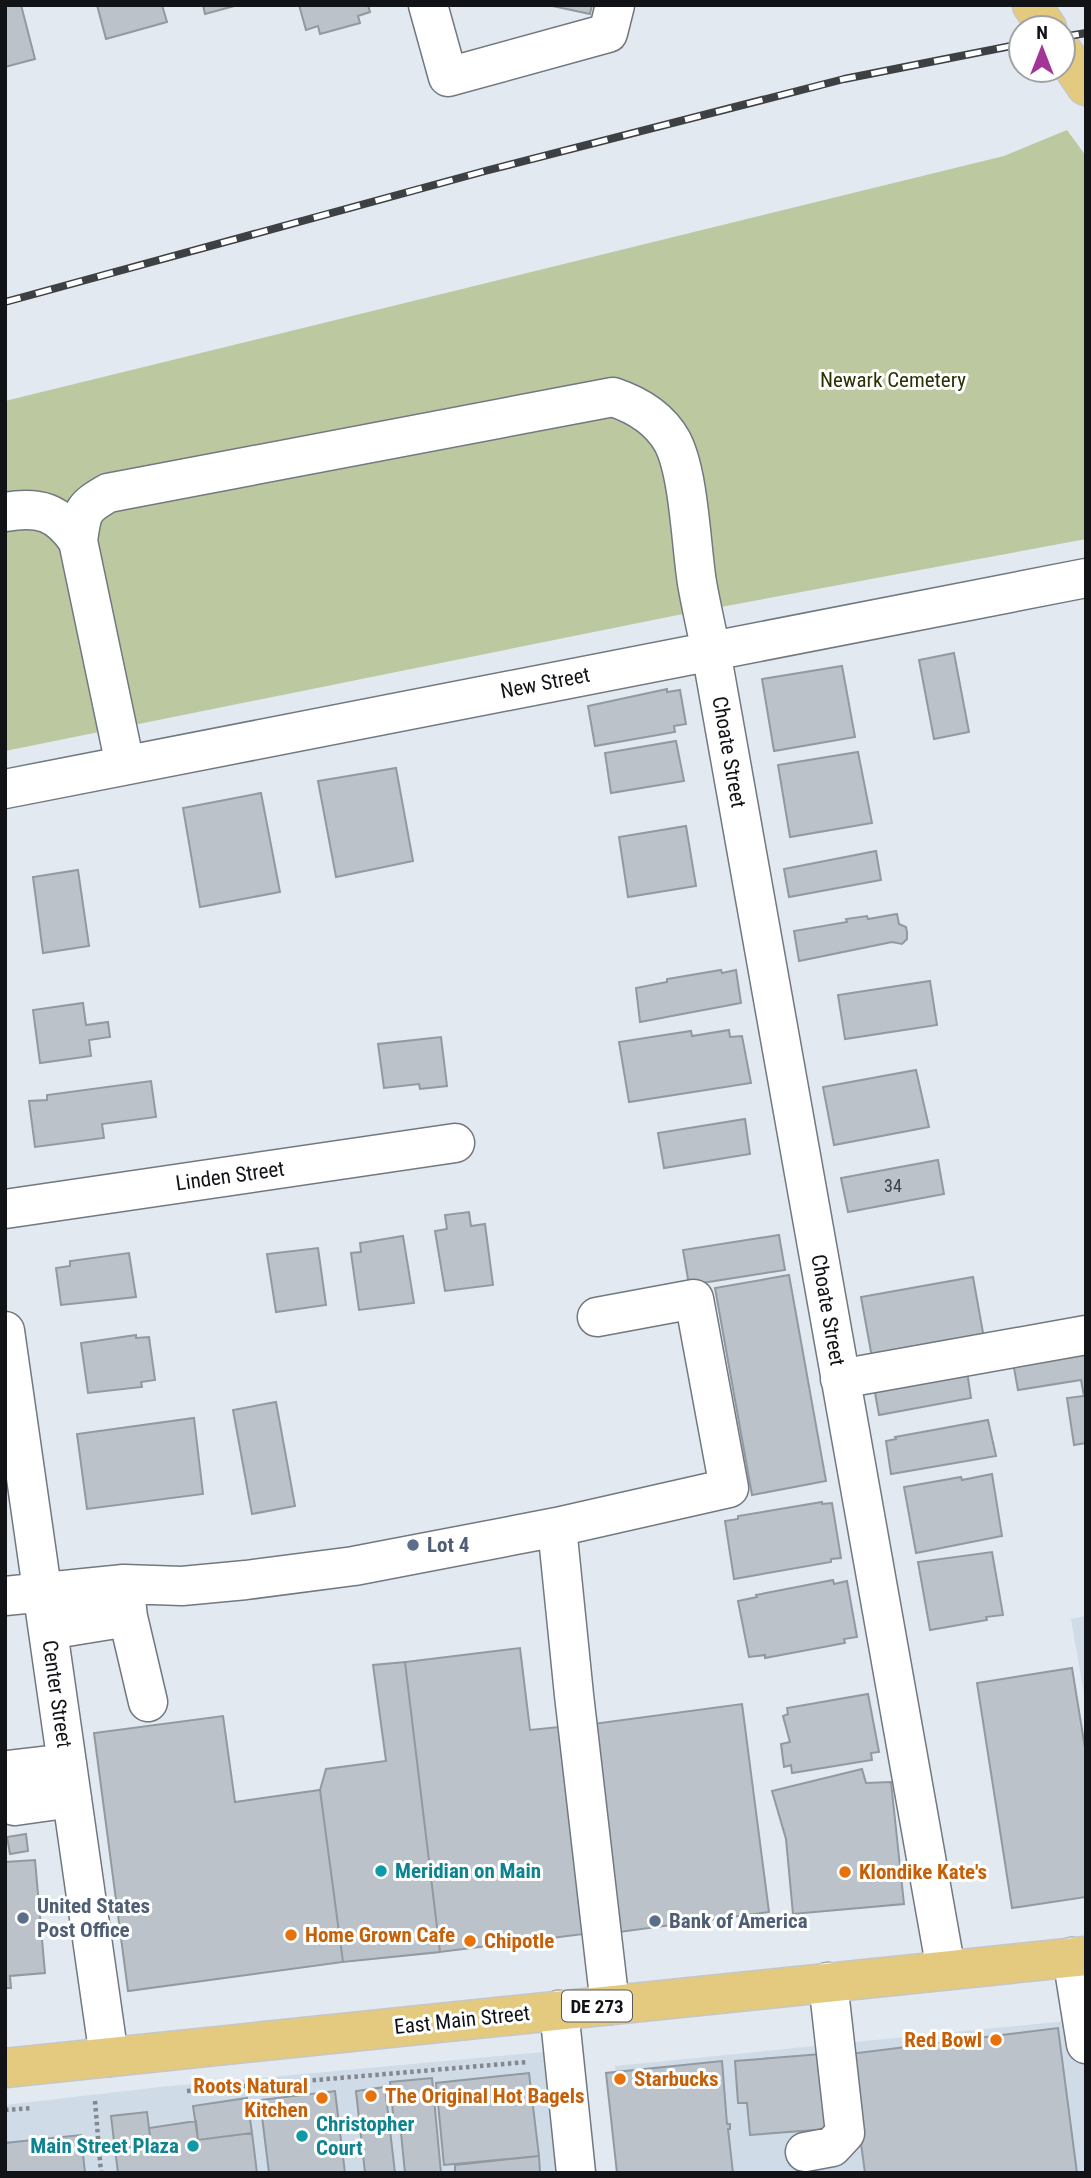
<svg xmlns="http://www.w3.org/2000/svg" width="1091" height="2178" font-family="'Roboto Condensed',sans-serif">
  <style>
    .built { fill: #cfdce8 }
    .green { fill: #bbc8a0 }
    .building { fill: #bbc2c9; stroke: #9299a0; stroke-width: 2 }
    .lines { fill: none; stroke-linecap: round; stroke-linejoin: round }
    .minor-casing { stroke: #72787f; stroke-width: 41 }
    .major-casing { stroke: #c6c6c7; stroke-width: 41 }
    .path { stroke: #84888e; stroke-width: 4.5; stroke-dasharray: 3.5 3.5; stroke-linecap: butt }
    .minor { stroke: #fff; stroke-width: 38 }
    .major { stroke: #e3ca7f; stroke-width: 38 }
    .rail-casing { stroke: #3e4144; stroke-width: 8 }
    .rail { stroke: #fff; stroke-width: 5; stroke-dasharray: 16; stroke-linecap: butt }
    .service-dot { fill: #5c6f8a; stroke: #fff; stroke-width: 2.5 }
    .culture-dot { fill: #0f9aa8; stroke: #fff; stroke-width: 2.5 }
    .food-dot { fill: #e8710a; stroke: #fff; stroke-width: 2.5 }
    .labels { text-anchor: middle; stroke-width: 6; stroke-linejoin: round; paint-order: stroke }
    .number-label { font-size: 18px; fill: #3c3f43 }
    .shield { fill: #fff; stroke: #585a5c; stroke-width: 2 }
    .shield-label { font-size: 19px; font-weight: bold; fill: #111316 }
    .park-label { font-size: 21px; fill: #283301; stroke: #fff }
    .street-label { font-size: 21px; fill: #111316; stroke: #fff }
    .service-label { font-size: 21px; font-weight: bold; fill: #4e5e75; stroke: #fff; text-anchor: start }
    .culture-label { font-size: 21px; font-weight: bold; fill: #0d838f; stroke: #fff; text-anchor: start }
    .food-label { font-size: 21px; font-weight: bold; fill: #c56008; stroke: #fff; text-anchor: start }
  </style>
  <rect width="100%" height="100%" fill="#e2e9f0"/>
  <path class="built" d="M 1086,1616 L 1086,1706 L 1071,1619 Z
    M 1086,2019 L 1086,2173 L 623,2173 L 615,2066 Z
    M 543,2052 L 556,2173 L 5,2173 L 5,2105 L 160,2087 Z"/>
  <path class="green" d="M 1067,130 L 1086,156 L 1086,539 L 678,615 L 5,751 L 5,401 L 1004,156 Z"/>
  <path class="building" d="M 5,5 L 21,5 L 35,59 L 5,67 Z
    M 97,5 L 162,5 L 167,22 L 106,39 Z
    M 203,5 L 238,5 L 205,14 Z
    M 299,5 L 368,5 L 370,12 L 358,16 L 360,23 L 320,34 L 318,26 L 306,30 Z
    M 548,5 L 592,5 L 590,14 Z
    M 954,653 L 969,732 L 934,739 L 919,660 Z
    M 842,666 L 855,737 L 774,751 L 762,679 Z
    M 667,689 L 667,692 L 680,690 L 686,724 L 674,726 L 675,732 L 595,746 L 588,706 Z
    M 676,741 L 684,781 L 611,793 L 605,753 Z
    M 858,752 L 872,823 L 790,837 L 778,765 Z
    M 396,768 L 413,861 L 336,877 L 318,781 Z
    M 261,793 L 280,892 L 200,907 L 183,808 Z
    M 686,826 L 696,886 L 628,897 L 619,837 Z
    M 876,851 L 881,880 L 789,897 L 784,869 Z
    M 78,870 L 89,946 L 43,953 L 33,877 Z
    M 897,914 L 899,924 L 906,927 L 907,932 L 907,939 L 902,944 L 892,942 L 799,961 L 794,931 L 847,922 L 846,919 L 867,916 L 868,919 Z
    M 721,970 L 722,973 L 736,970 L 741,1003 L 640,1022 L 636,988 L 667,982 L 667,979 Z
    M 930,981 L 937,1025 L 845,1039 L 838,995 Z
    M 83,1003 L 86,1025 L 108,1022 L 110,1037 L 89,1040 L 91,1056 L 40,1063 L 33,1010 Z
    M 729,1030 L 730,1037 L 742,1036 L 751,1083 L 629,1102 L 619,1042 L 691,1031 L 692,1036 Z
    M 441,1037 L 447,1086 L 420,1089 L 419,1084 L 384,1088 L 378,1044 Z
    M 916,1070 L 929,1127 L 834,1145 L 823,1087 Z
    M 151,1081 L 156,1117 L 102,1124 L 104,1138 L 35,1147 L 29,1101 L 47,1100 L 47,1095 Z
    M 745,1119 L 750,1154 L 664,1168 L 658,1133 Z
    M 938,1160 L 944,1194 L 848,1212 L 841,1178 Z
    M 469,1212 L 471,1226 L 485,1224 L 493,1285 L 445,1291 L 435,1231 L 447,1229 L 445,1215 Z
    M 779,1235 L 785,1270 L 689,1285 L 683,1250 Z
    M 403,1236 L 414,1303 L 359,1310 L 351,1253 L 361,1252 L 360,1243 Z
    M 318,1248 L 326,1305 L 276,1312 L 267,1254 Z
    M 129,1253 L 136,1297 L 61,1305 L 56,1268 L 70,1266 L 70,1261 Z
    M 789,1275 L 826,1481 L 752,1495 L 715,1288 Z
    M 973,1277 L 985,1344 L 873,1363 L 861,1297 Z
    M 136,1335 L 136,1338 L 149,1337 L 155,1380 L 141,1382 L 142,1387 L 88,1393 L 81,1343 Z
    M 1083,1345 L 1086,1362 L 1086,1443 L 1074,1445 L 1067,1398 L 1084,1396 L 1081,1380 L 1018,1390 L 1012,1357 Z
    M 967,1371 L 971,1398 L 879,1415 L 874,1387 Z
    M 276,1402 L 295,1506 L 252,1514 L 233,1410 Z
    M 194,1418 L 203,1494 L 87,1509 L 77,1434 Z
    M 988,1420 L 996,1456 L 891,1474 L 886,1441 L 896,1439 L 895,1437 Z
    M 992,1474 L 1002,1536 L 916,1553 L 904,1487 L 961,1477 L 962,1480 Z
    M 822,1502 L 822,1504 L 832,1503 L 841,1558 L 831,1559 L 831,1562 L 734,1579 L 725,1521 L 738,1519 L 738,1516 Z
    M 992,1552 L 1003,1615 L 986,1617 L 987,1620 L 930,1630 L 918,1562 Z
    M 833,1580 L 834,1584 L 847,1581 L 857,1637 L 844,1639 L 845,1643 L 765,1658 L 765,1655 L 749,1657 L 738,1601 L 757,1597 L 756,1595 Z
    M 520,1648 L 530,1730 L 559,1727 L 584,1934 L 440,1952 L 405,1662 Z
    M 405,1662 L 440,1952 L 343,1962 L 320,1790 L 326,1769 L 386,1761 L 373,1665 Z
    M 1072,1668 L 1086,1754 L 1086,1897 L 1012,1908 L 977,1683 Z
    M 868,1694 L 879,1752 L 871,1753 L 872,1760 L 792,1773 L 791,1765 L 784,1767 L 781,1744 L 790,1742 L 783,1716 L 788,1714 L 787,1708 Z
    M 742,1704 L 769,1912 L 612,1933 L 585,1725 Z
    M 223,1716 L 235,1802 L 320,1790 L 343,1962 L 128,1991 L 94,1733 Z
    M 862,1769 L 866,1783 L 891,1782 L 904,1904 L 793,1914 L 786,1839 L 772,1791 Z
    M 26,1834 L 28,1851 L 10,1854 L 7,1837 Z
    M 35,1860 L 45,1973 L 10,1976 L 11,1988 L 5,1988 L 5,1862 Z
    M 1058,2028 L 1077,2173 L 865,2173 L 849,2054 Z
    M 821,2054 L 828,2129 L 750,2135 L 747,2103 L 738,2103 L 735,2061 Z
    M 722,2061 L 727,2124 L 730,2124 L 730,2129 L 728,2129 L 733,2173 L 617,2173 L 606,2073 Z
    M 529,2073 L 539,2156 L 444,2165 L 436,2083 Z
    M 432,2078 L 441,2173 L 405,2173 L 400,2123 L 394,2124 L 390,2082 Z
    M 385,2087 L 395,2173 L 365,2173 L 356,2091 Z
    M 335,2091 L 345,2173 L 269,2173 L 260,2100 Z
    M 247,2098 L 252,2133 L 198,2140 L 193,2106 Z
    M 147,2112 L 151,2144 L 115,2149 L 111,2116 Z
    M 196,2121 L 198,2140 L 252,2133 L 257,2173 L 118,2173 L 115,2149 L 151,2144 L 149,2128 Z
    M 81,2135 L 85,2173 L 5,2173 L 5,2143 Z
    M 539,2156 L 540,2173 L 455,2173 L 455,2165 Z"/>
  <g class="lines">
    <defs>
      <path id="minor" d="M 428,5 L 448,77 L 608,33 L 615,5
        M 5,512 C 40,506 58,512 78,541
        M 125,765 L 78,541 C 82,511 82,508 108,493 L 613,397 C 637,405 659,418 672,441 C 689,472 691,545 697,583 C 701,605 706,628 711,651 L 946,1970
        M 5,789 L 1086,578
        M 5,1209 L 455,1143
        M 5,1331 L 109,2057
        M 840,1379 L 1086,1335
        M 557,1527 L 574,1695 L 610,2005
        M 5,1596 L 124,1584
        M 48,1630 L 128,1617
        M 148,1702 L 128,1617 L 124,1584 L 182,1586 L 246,1580 L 354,1566 L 557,1527 L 729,1488 L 694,1299 L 597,1317
        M 5,1772 L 7,1770 L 67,1763
        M 5,1803 L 15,1806 L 72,1798
        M 1072,1957 L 1086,2044
        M 559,2010 L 576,2173
        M 805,2152 L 832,2147 L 845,2133 L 828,1982"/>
      <path id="major" d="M 1032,5 L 1047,28
        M 1063,52 L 1086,86
        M 5,2068 L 1086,1956"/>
    </defs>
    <use href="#minor" class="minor-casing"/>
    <use href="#major" class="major-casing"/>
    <path class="path" d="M 187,2091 L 527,2062
      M 95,2101 L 101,2173
      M 5,2110 L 32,2108"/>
    <use href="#minor" class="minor"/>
    <use href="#major" class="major"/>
    <defs>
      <path id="rail" d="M 1063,37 L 1086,33
        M 5,302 L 485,171 L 844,79 L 1021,44"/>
    </defs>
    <use href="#rail" class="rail-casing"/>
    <use href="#rail" class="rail"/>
  </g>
  <g class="service-dot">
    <circle cx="413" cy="1545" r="7"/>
    <circle cx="23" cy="1918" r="7"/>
    <circle cx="655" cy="1921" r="7"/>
  </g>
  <g class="culture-dot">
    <circle cx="381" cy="1871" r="7"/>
    <circle cx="302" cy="2136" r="7"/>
    <circle cx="193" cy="2146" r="7"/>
  </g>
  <g class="food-dot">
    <circle cx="845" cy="1872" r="7"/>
    <circle cx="291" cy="1935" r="7"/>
    <circle cx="470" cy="1941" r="7"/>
    <circle cx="996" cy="2040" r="7"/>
    <circle cx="620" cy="2079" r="7"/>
    <circle cx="371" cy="2096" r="7"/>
    <circle cx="322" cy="2098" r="7"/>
  </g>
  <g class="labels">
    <g class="number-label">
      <text x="893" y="1192">34</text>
    </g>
    <rect class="shield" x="562" y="1990.5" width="70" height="31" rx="5"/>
    <g class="shield-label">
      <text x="597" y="2013">DE 273</text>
    </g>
    <g class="park-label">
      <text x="893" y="387">Newark Cemetery</text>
    </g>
    <g class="street-label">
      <text transform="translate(545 683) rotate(-11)" y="7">New Street</text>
      <text transform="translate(729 752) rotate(80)" y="7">Choate Street</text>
      <text transform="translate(230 1176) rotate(-8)" y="7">Linden Street</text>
      <text transform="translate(828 1310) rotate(80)" y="7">Choate Street</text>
      <text transform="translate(57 1694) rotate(82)" y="7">Center Street</text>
      <text transform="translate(462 2020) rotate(-6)" y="7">East Main Street</text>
    </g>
    <g class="service-label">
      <text x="427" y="1552">Lot 4</text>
      <text x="37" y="1913">United States<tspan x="37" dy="24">Post Office</tspan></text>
      <text x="669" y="1928">Bank of America</text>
    </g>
    <g class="culture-label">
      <text x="395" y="1878">Meridian on Main</text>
      <text x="316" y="2131">Christopher<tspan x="316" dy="24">Court</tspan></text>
      <text x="179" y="2153" text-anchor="end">Main Street Plaza</text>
    </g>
    <g class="food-label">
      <text x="859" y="1879">Klondike Kate's</text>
      <text x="305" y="1942">Home Grown Cafe</text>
      <text x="484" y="1948">Chipotle</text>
      <text x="982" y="2047" text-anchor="end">Red Bowl</text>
      <text x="634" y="2086">Starbucks</text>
      <text x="308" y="2093" text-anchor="end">Roots Natural<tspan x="308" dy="24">Kitchen</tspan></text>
      <text x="385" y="2103">The Original Hot Bagels</text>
    </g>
  </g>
  <rect width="1091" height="2178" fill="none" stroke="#111316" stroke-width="14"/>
  <g transform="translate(1042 49)"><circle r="33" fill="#ffffff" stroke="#a0a1a2" stroke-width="2"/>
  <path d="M0-5L12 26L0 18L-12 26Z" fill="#a13696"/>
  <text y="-10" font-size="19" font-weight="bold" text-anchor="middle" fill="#111316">N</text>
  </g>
</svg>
